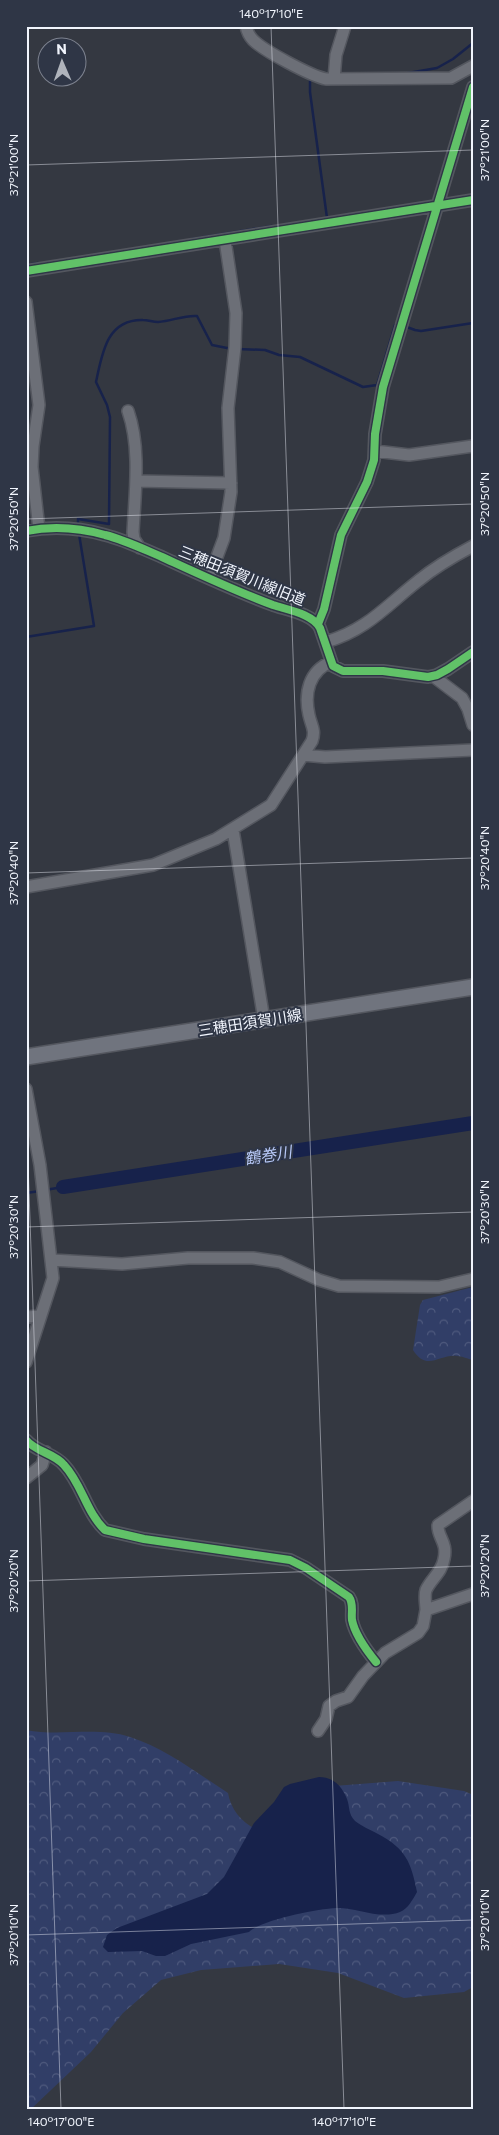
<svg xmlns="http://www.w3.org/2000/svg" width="499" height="2135" font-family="Commissioner,'Noto Sans JP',sans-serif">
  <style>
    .forest { fill: url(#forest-crowns) }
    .water { fill: #17224b }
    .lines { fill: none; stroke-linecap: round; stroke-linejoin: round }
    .stream { stroke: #17224b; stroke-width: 2.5 }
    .river { stroke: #17224b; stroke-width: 14 }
    .minor-casing { stroke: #54575f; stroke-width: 14 }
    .major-casing { stroke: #54575f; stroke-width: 18 }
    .minor { stroke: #6c6f77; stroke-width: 11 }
    .major { stroke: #70747e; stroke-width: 15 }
    .cycleway-casing { stroke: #2f3646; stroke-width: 11 }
    .cycleway { stroke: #61c268; stroke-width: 8 }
    .ticks { fill: none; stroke: #f1f5fd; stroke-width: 1; stroke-opacity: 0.45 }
    .labels { text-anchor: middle; stroke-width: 4; stroke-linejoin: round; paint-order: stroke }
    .street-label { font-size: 15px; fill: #f1f5fd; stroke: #2f3646 }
    .water-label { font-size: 16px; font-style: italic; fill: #b6c7f5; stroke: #2f3646 }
    .neatline { fill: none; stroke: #f1f5fd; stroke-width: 2 }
    .ticks-label { font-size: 12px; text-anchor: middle; fill: #f1f5fd }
  </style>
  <defs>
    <pattern id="forest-crowns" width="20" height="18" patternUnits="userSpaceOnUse" patternTransform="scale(1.25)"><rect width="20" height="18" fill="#313e67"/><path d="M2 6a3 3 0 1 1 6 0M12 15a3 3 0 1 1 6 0" fill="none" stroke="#4f5a7e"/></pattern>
  </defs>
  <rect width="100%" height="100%" fill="#343841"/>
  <path class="forest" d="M 473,1287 L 473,1360 C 468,1359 462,1356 457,1356 C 439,1354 427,1372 413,1350 L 420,1305 L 423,1300 Z
    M 26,1730 C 60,1737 96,1726 130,1737 C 165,1748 197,1773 228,1793 C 231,1810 242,1823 258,1830 L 321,1787 L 398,1781 L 464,1791 L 473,1795 L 473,1987 L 464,1992 L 404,1998 L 338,1973 L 279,1964 L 201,1970 L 161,1980 L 123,2013 L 91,2052 L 31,2109 L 26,2109 Z"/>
  <path class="water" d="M 319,1777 C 333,1777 342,1786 347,1799 C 350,1807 348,1814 355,1821 C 361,1826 371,1830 378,1834 C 406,1849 411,1862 417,1892 C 413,1899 408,1909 400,1912 C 380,1920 355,1907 336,1908 C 317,1909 261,1920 249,1932 L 191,1944 L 165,1956 L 156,1956 L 142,1951 L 108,1952 L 103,1947 L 107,1935 L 117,1928 L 207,1894 L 224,1877 L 254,1823 L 274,1802 L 284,1787 L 290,1784 Z"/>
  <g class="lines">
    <path class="stream" d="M 408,73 L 437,68 L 453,59 L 473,43
      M 313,80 L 310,79 L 310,92 L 327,218
      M 192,239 L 272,226
      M 26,265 L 38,263
      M 404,326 L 415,330 L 421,331 L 473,323
      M 238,349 L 265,350 L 279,355 L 300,357 L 363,387 L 377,385 L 395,325 L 399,326
      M 78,526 L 78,519 L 109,524 L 110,417 L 107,405 L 96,382 C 102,355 106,319 143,320 C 148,320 153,322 158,322 C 172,321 184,315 197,316 L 212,345 L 232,349
      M 26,637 L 94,626 L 79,534
      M 45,1190 L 63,1187
      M 26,1193 L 40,1191"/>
    <path class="river" d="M 63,1187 L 473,1123"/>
    <defs>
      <path id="minor" d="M 246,26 C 247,31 249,36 253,40 C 264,51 311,76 326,79 L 451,78 L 473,66
        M 334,79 L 336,55 L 345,26
        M 26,271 L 473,200
        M 26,302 L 39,405 L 33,446 L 32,467 L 39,529
        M 128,411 C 141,448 135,493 133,532 L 134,539 L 140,548
        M 375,451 L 409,455 L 473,446
        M 136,481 L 231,483
        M 26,531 C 52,526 80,528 105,535 C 125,540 143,549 162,557 C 199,574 235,591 273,605 C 288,610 313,614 320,628 L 333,666 L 343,671 L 383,671 L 428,677 L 437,675 L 448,669 L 473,652
        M 209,578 L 224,538 L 231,492 L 228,408 L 235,347 L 236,313 L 225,240
        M 318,624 L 324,609 L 341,535 L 367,482 L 374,460 L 375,434 L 383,387 L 473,87
        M 326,642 C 367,630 386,606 418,581 C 435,567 454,556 473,546
        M 433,676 L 462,698 L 468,709 L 473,725
        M 303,755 L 325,757 L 473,750
        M 233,830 L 264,1020
        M 26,887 L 153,865 L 216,839 L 271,805 L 312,741 C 316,730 311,725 309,715 C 304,693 309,671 331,662
        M 26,1089 L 40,1165 L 53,1278 L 26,1362
        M 52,1260 L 122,1264 L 188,1258 L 253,1258 L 280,1262 L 319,1280 L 339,1286 L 439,1287 L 473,1279
        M 26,1317 L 40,1316
        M 26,1440 C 36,1452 54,1453 64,1465 C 82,1484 86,1512 105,1530 L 144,1539 L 290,1560 L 306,1568 L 349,1597 C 354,1604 351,1612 352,1620 C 355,1635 367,1651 376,1662
        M 26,1478 L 42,1465 L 46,1452
        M 426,1610 C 426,1604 424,1596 426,1590 C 431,1579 442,1572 444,1559 C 448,1542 437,1537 438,1525 L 473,1501
        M 318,1731 L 326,1719 L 329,1706 L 336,1701 L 348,1697 L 363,1676 L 385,1653 L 418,1633 L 423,1626 L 426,1610 L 473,1594"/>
      <path id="major" d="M 26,1057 L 473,987"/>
    </defs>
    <use href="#minor" class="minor-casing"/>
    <use href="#major" class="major-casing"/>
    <use href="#minor" class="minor"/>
    <use href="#major" class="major"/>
    <defs>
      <path id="cycleway" d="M 26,271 L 473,200
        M 26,531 C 52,526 80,528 105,535 C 125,540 143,549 162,557 C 199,574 235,591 273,605 C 288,610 313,614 320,628 L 333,666 L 343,671 L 383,671 L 428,677 L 437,675 L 448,669 L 473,652
        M 318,624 L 324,609 L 341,535 L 367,482 L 374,460 L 375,434 L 383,387 L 473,87
        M 26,1440 C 36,1452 54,1453 64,1465 C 82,1484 86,1512 105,1530 L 144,1539 L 290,1560 L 306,1568 L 349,1597 C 354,1604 351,1612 352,1620 C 355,1635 367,1651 376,1662"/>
    </defs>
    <use href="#cycleway" class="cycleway-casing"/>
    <use href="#cycleway" class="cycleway"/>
  </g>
  <path class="ticks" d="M 271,26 L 344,2109M 26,165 L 473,150M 26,519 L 473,504M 26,873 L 473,858M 26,1105 L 61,2109M 26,1227 L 473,1212M 26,1581 L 473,1566M 26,1935 L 473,1920"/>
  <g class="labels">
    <g class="street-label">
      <text transform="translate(242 576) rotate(22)" y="5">三穂田須賀川線旧道</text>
      <text transform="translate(250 1023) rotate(-9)" y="5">三穂田須賀川線</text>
    </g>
    <g class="water-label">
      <text transform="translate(268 1155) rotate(-9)" y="6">鶴巻川</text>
    </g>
  </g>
  <rect width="499" height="2135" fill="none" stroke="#2f3646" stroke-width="55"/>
  <g transform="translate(62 62) rotate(358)"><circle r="24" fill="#2f3646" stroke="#7d828f"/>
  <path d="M0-4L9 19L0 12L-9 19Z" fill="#afb3bb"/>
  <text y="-8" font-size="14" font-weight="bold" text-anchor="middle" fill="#f1f5fd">N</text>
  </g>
  <rect x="28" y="28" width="444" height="2080" class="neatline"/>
  <g class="ticks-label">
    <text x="271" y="18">140°17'10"E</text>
    <text transform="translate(485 150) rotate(-90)" y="4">37°21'00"N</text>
    <text transform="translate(14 165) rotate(-90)" y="4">37°21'00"N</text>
    <text transform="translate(485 504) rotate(-90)" y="4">37°20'50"N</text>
    <text transform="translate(14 519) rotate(-90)" y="4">37°20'50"N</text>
    <text transform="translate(485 858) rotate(-90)" y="4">37°20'40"N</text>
    <text transform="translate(14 873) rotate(-90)" y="4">37°20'40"N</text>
    <text transform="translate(485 1212) rotate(-90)" y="4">37°20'30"N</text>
    <text transform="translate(14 1227) rotate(-90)" y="4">37°20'30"N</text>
    <text transform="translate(485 1566) rotate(-90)" y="4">37°20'20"N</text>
    <text transform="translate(14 1581) rotate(-90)" y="4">37°20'20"N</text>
    <text transform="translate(485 1920) rotate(-90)" y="4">37°20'10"N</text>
    <text transform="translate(14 1935) rotate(-90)" y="4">37°20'10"N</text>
    <text x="61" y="2126">140°17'00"E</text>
    <text x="344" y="2126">140°17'10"E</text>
  </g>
</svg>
